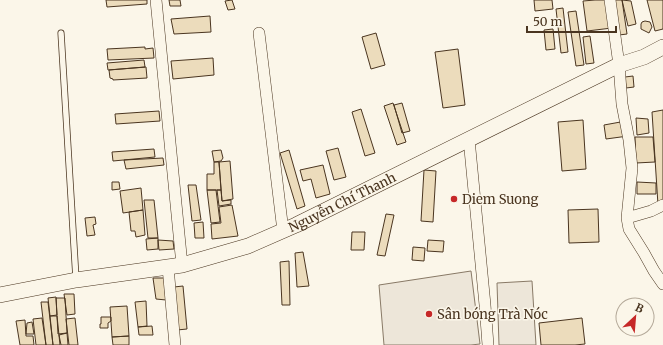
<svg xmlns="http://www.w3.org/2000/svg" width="663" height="345" font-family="Merriweather,serif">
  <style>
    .green { fill: #ede6d9; stroke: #887966 }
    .building { fill: #ecdcbc; stroke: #4a3520 }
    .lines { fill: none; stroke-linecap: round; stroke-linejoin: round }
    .lane-casing { stroke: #4a3520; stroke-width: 7 }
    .street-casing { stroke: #4a3520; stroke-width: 12 }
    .secondary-casing { stroke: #4a3520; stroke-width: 16 }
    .lane { stroke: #fbf6e9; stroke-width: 5.5 }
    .street { stroke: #fbf6e9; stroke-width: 11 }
    .secondary { stroke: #fbf6e9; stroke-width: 15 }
    .poi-dot { fill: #c62828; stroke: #fbf6e9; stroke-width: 1.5 }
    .labels { text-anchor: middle; stroke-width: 3; stroke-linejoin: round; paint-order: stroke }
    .poi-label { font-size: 13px; fill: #4a3520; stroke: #fbf6e9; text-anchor: start }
    .street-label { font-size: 13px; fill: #4a3520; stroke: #fbf6e9 }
  </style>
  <rect width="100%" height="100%" fill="#fbf6e9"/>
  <path class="green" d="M 471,271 L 480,344 L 471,345 L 384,345 L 379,285 Z
    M 532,281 L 536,345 L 499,345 L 497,283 Z"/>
  <path class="building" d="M 106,0 L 147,0 L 147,4 L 107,7 Z
    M 169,0 L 180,0 L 181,6 L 170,6 Z
    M 232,0 L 235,9 L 228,10 L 225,1 Z
    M 534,0 L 552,0 L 553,9 L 535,11 Z
    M 595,0 L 609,0 L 612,28 L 587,31 L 583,1 Z
    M 614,0 L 622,0 L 627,34 L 619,35 Z
    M 622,0 L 631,1 L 636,24 L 628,26 Z
    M 647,0 L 663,0 L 663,29 L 655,31 Z
    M 563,8 L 568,52 L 561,53 L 556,9 Z
    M 576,11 L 584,65 L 576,66 L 568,12 Z
    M 210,16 L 211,32 L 174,34 L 171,19 Z
    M 645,21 L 650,22 L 652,27 L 649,33 L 641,29 L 641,24 L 642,22 Z
    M 553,29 L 555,49 L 546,50 L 544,30 Z
    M 376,33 L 385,65 L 371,69 L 362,37 Z
    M 590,36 L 594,63 L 586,64 L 583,37 Z
    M 145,47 L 145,49 L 153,48 L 154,58 L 108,60 L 107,49 Z
    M 458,49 L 465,105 L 443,108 L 435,52 Z
    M 213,58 L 214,75 L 173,79 L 171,61 Z
    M 144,60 L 145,67 L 108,70 L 107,63 Z
    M 146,67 L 147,78 L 113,80 L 113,79 L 110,78 L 109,70 Z
    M 633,76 L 634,87 L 626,88 L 625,77 Z
    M 393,103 L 406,142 L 397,145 L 384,106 Z
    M 402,103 L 410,131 L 402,133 L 394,105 Z
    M 361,109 L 375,153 L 365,156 L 352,112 Z
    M 663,110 L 663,202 L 658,205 L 652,112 Z
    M 159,111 L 160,121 L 116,124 L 115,114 Z
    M 636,118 L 648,119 L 649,133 L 637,135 Z
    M 583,120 L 586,169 L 562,171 L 558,122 Z
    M 626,121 L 628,136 L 606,139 L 604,125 Z
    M 635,137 L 653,137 L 655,162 L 636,163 Z
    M 338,148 L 346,177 L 334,180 L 326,151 Z
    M 154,149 L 155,157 L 113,161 L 112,152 Z
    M 221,150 L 223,158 L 221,161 L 214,162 L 212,151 Z
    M 289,150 L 305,206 L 297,209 L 280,153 Z
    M 163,158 L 164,165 L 126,169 L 124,160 Z
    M 230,161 L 233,199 L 222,201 L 219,162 Z
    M 214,162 L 219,162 L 221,190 L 207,190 L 207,174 L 214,174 Z
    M 323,165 L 330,194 L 316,198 L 311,179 L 303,181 L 300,170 Z
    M 424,170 L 436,171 L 433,222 L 421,221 Z
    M 112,182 L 119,182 L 120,189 L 112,190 Z
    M 637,182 L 656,183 L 656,194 L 637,194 Z
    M 188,185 L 196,185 L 201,220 L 192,221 Z
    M 141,188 L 143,210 L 123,213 L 120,191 Z
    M 207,190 L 216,190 L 220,222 L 211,223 Z
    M 217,190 L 221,190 L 222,201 L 231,200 L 231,204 L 219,206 Z
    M 144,200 L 154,200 L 158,238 L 148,238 Z
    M 232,205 L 238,236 L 212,239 L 211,224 L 221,223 L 219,207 Z
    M 598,209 L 599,242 L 569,243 L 568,210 Z
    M 143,210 L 145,235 L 136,237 L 135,231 L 131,231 L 129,212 Z
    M 386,214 L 394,215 L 385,256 L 377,255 Z
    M 95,217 L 96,224 L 93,225 L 95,235 L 87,236 L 85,218 Z
    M 203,222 L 204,238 L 195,238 L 194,223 Z
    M 352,232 L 365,232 L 364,250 L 351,250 Z
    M 158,238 L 158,249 L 147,250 L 146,239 Z
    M 158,240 L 173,241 L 174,249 L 159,250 Z
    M 428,240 L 444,241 L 443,252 L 427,251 Z
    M 413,247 L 425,248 L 424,261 L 412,260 Z
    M 303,252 L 309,286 L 297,287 L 295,253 Z
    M 289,261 L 290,305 L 282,305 L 280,262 Z
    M 153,278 L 164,278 L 166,300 L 156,299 Z
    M 183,286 L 187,329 L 177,330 L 174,287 Z
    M 64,294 L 74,294 L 75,314 L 67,315 Z
    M 56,297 L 57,315 L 50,316 L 48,298 Z
    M 56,298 L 65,298 L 67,333 L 58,334 Z
    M 146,301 L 147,326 L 138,327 L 135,302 Z
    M 41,302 L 48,302 L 53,345 L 46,345 Z
    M 127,306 L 129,336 L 112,337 L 110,307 Z
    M 50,316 L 57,316 L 60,345 L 53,345 Z
    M 101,317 L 111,317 L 111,321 L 108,323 L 108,328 L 100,328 L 100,324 L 101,324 Z
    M 42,318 L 46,345 L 36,345 L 33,319 Z
    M 75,318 L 78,345 L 69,345 L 66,319 Z
    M 582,318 L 585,344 L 575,345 L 541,345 L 539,323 Z
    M 25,320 L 26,336 L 33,336 L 34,345 L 20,345 L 16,321 Z
    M 32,322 L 34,334 L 26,334 L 27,323 Z
    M 152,326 L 153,335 L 139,335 L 138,327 Z
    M 67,333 L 68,345 L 61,345 L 59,335 Z
    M 129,336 L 129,345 L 113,345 L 112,337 Z"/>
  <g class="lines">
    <defs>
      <path id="lane" d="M 61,33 L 76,279"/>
      <path id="street" d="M 156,0 L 182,265
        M 610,0 L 619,65 L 622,104 L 629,140 L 632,168 L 627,218 L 629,229 L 644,253 L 654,271 L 663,284
        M 259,33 L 283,231
        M 469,139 L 485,305 L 488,345
        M 627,218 L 651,211 L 663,205
        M 168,267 L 175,345"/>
      <g id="secondary">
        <path id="s1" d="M 0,295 L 76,280 L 182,265 L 248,246 L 296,225 L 619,65 L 644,57 L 663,47"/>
      </g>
    </defs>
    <use href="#lane" class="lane-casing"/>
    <use href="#street" class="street-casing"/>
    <use href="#secondary" class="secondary-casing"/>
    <use href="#lane" class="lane"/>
    <use href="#street" class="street"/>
    <use href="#secondary" class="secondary"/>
  </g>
  <g class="poi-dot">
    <circle cx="454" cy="199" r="4"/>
    <circle cx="429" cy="314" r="4"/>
  </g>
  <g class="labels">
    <g class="poi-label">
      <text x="462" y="204">Diem Suong</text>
      <text x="437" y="319">Sân bóng Trà Nóc</text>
    </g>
    <g class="street-label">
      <text dy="5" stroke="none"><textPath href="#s1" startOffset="357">Nguyễn Chí Thanh</textPath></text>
    </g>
  </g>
  <g transform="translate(635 317) rotate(26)"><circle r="19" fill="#fbf6e9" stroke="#b4a999"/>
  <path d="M0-3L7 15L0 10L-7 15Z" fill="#c62828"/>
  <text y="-6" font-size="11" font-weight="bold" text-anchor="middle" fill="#4a3520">B</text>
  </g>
  <path d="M527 26v6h89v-6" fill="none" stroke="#4a3520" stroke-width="2"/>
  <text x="533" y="26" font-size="12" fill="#4a3520" stroke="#fbf6e9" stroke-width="3" paint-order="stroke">50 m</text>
</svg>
